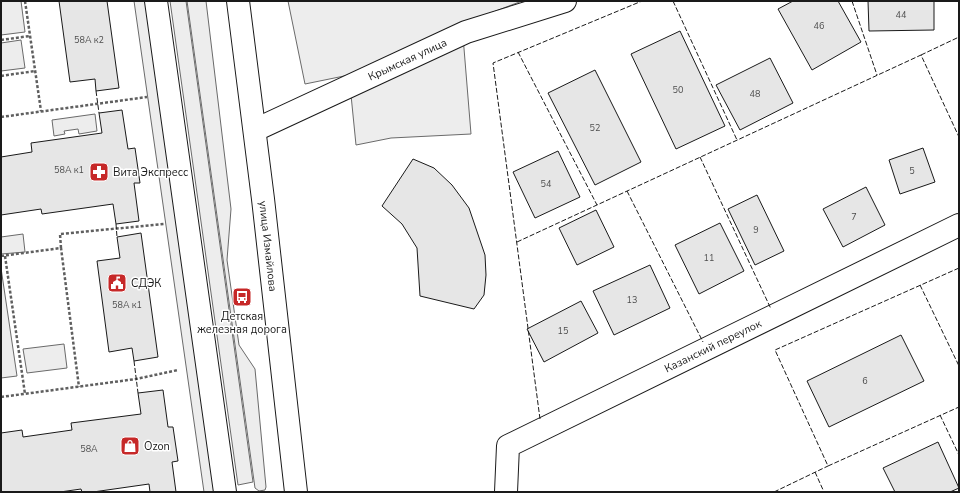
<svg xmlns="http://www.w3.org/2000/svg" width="960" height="493" font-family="'Nunito Sans',sans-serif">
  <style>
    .built { fill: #ededed; stroke: #6a6a6a }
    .building { fill: #e6e6e6; stroke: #1a1a1a }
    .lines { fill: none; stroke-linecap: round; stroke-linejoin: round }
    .minor-casing { stroke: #1a1a1a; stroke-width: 24 }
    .major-casing { stroke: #1a1a1a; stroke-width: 24 }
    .path { stroke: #5f5f5f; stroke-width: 2.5; stroke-dasharray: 3 2; stroke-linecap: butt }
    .minor { stroke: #fff; stroke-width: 22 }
    .major { stroke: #fff; stroke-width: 22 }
    .fence { stroke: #1a1a1a; stroke-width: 1; stroke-dasharray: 5 2; stroke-linecap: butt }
    .labels { text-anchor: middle; stroke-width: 3; stroke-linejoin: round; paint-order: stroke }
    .number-label { font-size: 9px; fill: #4d4d4d }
    .street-label { font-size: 11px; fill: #1a1a1a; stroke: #fff }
    .poi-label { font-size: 11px; fill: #1a1a1a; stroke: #fff; text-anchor: start }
  </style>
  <rect width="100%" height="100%" fill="#fff"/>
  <path class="built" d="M 1,1 L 21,1 L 25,32 L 1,35 Z
    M 134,1 L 151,1 L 221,492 L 204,492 Z
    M 170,1 L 186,1 L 253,482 L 238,485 Z
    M 187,1 L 206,1 L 231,209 L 227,260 L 239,345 L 255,369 L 266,487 L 265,490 L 259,491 L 255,488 Z
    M 288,1 L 522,1 L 462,24 L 471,134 L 391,138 L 356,145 L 349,75 L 305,84 Z
    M 21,40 L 25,68 L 1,71 L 1,43 Z
    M 95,114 L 97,131 L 79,134 L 78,129 L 64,131 L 65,134 L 54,136 L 52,120 Z
    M 23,234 L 25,252 L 1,254 L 1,237 Z
    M 1,268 L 17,376 L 1,378 Z
    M 64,344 L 67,368 L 27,373 L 23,349 Z"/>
  <path class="building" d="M 59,1 L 107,1 L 119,88 L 96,91 L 95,79 L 70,82 Z
    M 793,1 L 838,1 L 861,42 L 812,70 L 778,9 Z
    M 868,1 L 934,1 L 934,30 L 869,31 Z
    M 680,31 L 725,126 L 676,149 L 631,54 Z
    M 770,58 L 793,103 L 740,130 L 716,85 Z
    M 595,70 L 641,162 L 595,185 L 548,93 Z
    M 122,110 L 128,149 L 135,148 L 140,183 L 134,183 L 139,221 L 116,224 L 113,204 L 42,214 L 41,209 L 1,215 L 1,157 L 32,152 L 31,143 L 102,133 L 99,113 Z
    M 923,148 L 935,182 L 900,194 L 889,160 Z
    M 558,151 L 580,197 L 535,218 L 513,172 Z
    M 413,159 L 434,168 L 452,185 L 469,208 L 485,255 L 486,275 L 484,295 L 474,309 L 420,296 L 417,248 L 402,224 L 382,206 Z
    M 866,187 L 885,225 L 843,247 L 823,209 Z
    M 757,195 L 784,251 L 755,265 L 728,209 Z
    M 596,210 L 614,247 L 577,265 L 559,228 Z
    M 720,223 L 744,271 L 699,294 L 675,245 Z
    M 141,233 L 158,357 L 134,361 L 132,348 L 109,352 L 97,261 L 120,258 L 117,237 Z
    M 650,265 L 670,308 L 614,335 L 593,291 Z
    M 581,301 L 598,333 L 544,362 L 527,329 Z
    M 901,335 L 924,381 L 829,427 L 807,381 Z
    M 163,390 L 168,427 L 173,427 L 178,461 L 172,462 L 176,492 L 150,492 L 149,484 L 93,492 L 82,492 L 81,489 L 60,492 L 1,492 L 1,433 L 22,430 L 23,437 L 72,430 L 71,423 L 141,414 L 138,393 Z
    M 938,442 L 959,488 L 950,492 L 895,492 L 883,468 Z"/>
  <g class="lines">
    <defs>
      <g id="minor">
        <path d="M 156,1 L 225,492"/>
        <path id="s1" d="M 255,130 L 466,32 L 565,1"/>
        <path id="s2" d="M 506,492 L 508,446 L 959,225"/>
      </g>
      <g id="major">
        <path id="s3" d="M 238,1 L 263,199 L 296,492"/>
      </g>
    </defs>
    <use href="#minor" class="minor-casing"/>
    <use href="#major" class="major-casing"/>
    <path class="path" d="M 25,1 L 41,111
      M 1,40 L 30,36
      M 1,76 L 35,71
      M 1,117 L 147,97
      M 61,248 L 60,234 L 164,224
      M 1,256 L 61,248 L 79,387
      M 5,256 L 25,394
      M 1,397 L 136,379 L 178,370"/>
    <use href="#minor" class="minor"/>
    <use href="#major" class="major"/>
    <path class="fence" d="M 673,1 L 737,140
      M 852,1 L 877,75
      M 518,52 L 597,205
      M 921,55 L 959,37
      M 96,91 L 99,113
      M 700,157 L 771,309
      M 627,191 L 703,342
      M 116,224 L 117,237
      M 517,242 L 921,55 L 959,137
      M 959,268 L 775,350 L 828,466 L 959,407
      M 920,285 L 959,366
      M 134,361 L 138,393
      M 940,415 L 959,455
      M 540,419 L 493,63 L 642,1
      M 815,472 L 824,492
      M 774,492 L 828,466"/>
  </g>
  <defs>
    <symbol id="pharmacy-square" viewBox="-11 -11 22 22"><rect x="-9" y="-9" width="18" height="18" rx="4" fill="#c62828" stroke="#fff"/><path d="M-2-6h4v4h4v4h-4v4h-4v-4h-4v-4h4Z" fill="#fff"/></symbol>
    <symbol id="civic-square" viewBox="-11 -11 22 22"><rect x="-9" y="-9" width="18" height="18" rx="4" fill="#c62828" stroke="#fff"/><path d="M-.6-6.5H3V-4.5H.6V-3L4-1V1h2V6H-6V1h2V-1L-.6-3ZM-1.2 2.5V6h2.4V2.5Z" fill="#fff"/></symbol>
    <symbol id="bus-square" viewBox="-11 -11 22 22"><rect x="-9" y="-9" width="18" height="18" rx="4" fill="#c62828" stroke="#fff"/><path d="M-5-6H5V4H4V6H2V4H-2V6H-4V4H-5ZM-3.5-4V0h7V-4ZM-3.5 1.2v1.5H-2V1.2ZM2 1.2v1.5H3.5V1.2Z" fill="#fff"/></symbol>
    <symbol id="shop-square" viewBox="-11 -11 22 22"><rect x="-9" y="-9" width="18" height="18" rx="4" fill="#c62828" stroke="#fff"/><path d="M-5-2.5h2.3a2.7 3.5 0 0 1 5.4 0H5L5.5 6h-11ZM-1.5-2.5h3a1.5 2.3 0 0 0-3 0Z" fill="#fff"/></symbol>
  </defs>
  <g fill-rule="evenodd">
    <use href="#pharmacy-square" x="88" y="161" width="22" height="22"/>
    <use href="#civic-square" x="106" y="272" width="22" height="22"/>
    <use href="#bus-square" x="231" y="286" width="22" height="22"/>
    <use href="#shop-square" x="119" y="435" width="22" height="22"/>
  </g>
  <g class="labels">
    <g class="number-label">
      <text x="901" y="18">44</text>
      <text x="819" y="29">46</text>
      <text x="89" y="43">58А к2</text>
      <text x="678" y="93">50</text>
      <text x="755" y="97">48</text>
      <text x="595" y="131">52</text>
      <text x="69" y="173">58А к1</text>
      <text x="912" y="174">5</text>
      <text x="546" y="187">54</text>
      <text x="854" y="220">7</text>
      <text x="756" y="233">9</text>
      <text x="709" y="261">11</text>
      <text x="632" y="303">13</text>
      <text x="127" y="308">58А к1</text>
      <text x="563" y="334">15</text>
      <text x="865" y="384">6</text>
      <text x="89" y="452">58А</text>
    </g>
    <g class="street-label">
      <text dy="4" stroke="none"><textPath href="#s1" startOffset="168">Крымская улица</textPath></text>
      <text dy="4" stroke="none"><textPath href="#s3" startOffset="247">улица Измайлова</textPath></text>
      <text dy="4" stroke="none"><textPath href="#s2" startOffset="274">Казанский переулок</textPath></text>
    </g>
    <g class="poi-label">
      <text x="113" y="176">Вита Экспресс</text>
      <text x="131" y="287">СДЭК</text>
      <text x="242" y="320" text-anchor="middle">Детская<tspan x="242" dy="13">железная дорога</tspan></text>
      <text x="144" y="450">Ozon</text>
    </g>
  </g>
  <rect width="960" height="493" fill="none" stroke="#1a1a1a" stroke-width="4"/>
</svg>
